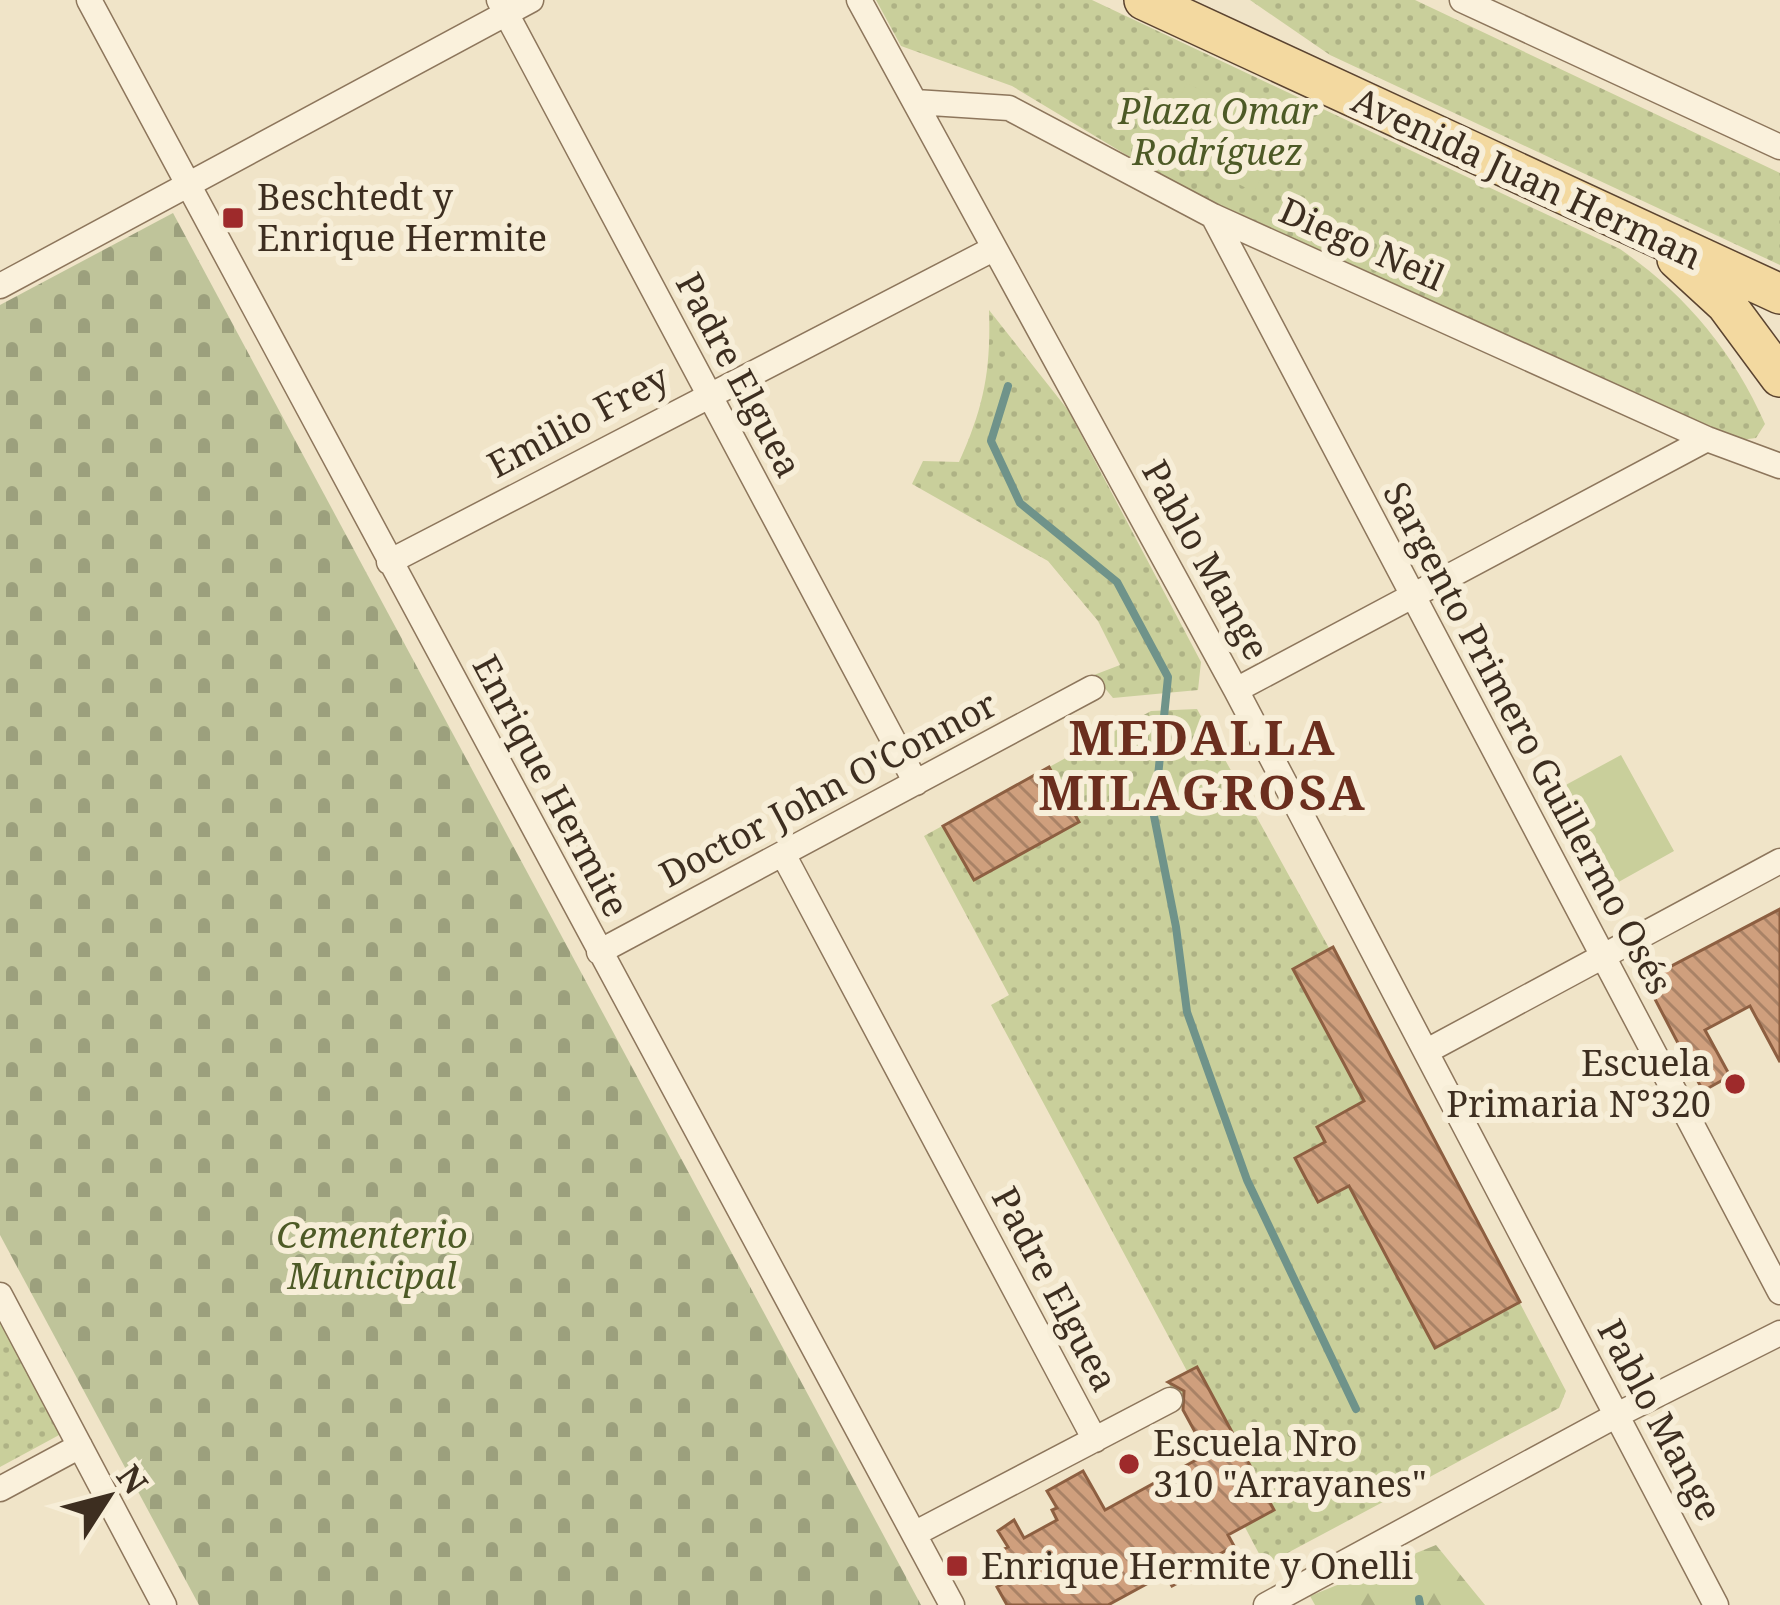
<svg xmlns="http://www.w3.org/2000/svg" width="1780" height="1605" font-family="'Noto Serif',serif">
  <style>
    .green { fill: url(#green-dots) }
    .forest { fill: url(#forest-firs) }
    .cemetery { fill: url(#cemetery-stones) }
    .pitch { fill: #c9cf9b }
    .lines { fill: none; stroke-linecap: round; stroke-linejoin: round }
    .stream { stroke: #6f938a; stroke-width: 8 }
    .building { fill: url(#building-back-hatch); stroke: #8d5f41; stroke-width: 3 }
    .minor-casing { stroke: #8d765c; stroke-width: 27 }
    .primary-casing { stroke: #5b4430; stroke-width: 42 }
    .minor { stroke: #faf1dc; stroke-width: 24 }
    .primary { stroke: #f3d9a0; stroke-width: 39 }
    .poi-dot { fill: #9e2a2b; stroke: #f7eed8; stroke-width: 4.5 }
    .labels { text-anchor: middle; stroke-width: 12; stroke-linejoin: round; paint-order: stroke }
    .park-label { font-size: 36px; font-style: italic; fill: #4d5a26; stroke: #f7eed8 }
    .street-label { font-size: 36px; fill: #3d2e20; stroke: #f7eed8 }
    .poi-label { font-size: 36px; fill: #3d2e20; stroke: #f7eed8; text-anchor: start }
    .district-label { font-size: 48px; font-weight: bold; letter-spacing: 3px; fill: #6b2e1e; stroke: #f7eed8 }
  </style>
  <defs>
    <pattern id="green-dots" width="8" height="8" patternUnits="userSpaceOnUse" patternTransform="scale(3)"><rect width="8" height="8" fill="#c9cf9b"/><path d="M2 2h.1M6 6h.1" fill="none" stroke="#aeb285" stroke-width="1.8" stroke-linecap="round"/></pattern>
    <pattern id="forest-firs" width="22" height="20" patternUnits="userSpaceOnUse" patternTransform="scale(3)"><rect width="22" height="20" fill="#c9cf9b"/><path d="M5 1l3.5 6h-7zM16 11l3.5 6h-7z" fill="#aeb285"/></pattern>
    <pattern id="cemetery-stones" width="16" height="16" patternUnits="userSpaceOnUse" patternTransform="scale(3)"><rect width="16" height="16" fill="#bfc49a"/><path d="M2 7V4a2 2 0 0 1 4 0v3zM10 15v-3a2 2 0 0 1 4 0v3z" fill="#9ca07d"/></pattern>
    <pattern id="building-back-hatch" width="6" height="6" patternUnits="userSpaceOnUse" patternTransform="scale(3)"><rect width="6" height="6" fill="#cf9f7d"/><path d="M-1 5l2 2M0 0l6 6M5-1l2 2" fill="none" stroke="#a98266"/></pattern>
  </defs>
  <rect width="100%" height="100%" fill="#f0e4c8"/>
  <path class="green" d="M 876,0 L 1092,0 L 1620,249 C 1685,294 1733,351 1765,424 L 1756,438 L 1740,440 L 1216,203 L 1168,180 L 1012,86 L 901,46 Z
    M 1250,0 L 1415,0 L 1780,173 L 1780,265 L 1330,55 Z
    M 989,310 L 1068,410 L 1201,662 L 1198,690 L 1113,698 L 1094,675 L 1120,665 L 1098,621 L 1048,561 L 912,484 L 923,461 L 959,462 C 984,407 991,370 989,310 Z
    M 1197,709 L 1329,948 L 1333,947 L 1566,1391 L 1559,1408 L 1265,1565 L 1168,1382 L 1187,1371 L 991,1005 L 1009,995 L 924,836 L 1151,711 Z
    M 0,1322 L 61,1434 L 0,1467 Z"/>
  <path class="forest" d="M 1436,1545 L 1485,1605 L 1315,1605 L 1310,1596 Z"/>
  <path class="cemetery" d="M 173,213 L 921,1605 L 199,1605 L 0,1235 L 0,305 Z"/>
  <path class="pitch" d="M 1187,83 L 1284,133 L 1254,192 L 1156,142 Z
    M 1621,755 L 1674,851 L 1615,884 L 1562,787 Z"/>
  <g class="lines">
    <path class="stream" d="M 1008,386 L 991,441 L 1020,503 L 1117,582 L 1168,677 L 1154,816 L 1176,927 L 1187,1012 L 1247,1180 L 1356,1409
      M 1419,1599 L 1420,1605"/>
  </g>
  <path class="building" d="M 1049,767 L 1079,822 L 974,880 L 943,826 Z
    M 1780,909 L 1780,1062 L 1750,1006 L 1705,1030 L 1730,1076 L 1703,1091 L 1645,980 Z
    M 1333,947 L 1520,1302 L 1435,1348 L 1349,1186 L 1318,1202 L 1295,1158 L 1325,1142 L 1317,1127 L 1364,1101 L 1293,969 Z
    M 1197,1367 L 1274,1510 L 1228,1535 L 1234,1546 L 1218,1555 L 1221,1560 L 1172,1586 L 1165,1574 L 1108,1605 L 1007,1605 L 997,1587 L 1004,1583 L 989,1557 L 1008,1547 L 998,1531 L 1014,1520 L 1024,1538 L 1057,1520 L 1052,1510 L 1057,1508 L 1047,1491 L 1083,1471 L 1105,1510 L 1207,1454 L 1183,1410 L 1184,1391 L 1168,1382 Z"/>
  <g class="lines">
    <defs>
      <path id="minor" d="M 89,0 L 952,1605
        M 499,0 L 916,783
        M 859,0 L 1236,690 L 1716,1605
        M 1462,0 L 1780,147
        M 915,102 L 1009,108 L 1213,216 L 1707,439 L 1780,466
        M 1213,216 L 1780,1292
        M 0,286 L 531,0
        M 389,562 L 993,249
        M 1236,690 L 1707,439
        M 783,854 L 1095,1440
        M 599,952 L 1092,688
        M 1427,1051 L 1780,861
        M 0,1295 L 164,1605
        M 0,1489 L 80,1446
        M 914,1534 L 1170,1400
        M 1266,1605 L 1617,1415 L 1780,1333"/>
      <path id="primary" d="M 1144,0 L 1780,294
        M 1677,259 L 1726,304 L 1780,377"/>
    </defs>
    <use href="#minor" class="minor-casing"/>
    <use href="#primary" class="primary-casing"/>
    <use href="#minor" class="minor"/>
    <use href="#primary" class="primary"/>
  </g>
  <g class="poi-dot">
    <rect x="221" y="206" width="24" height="24" rx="6"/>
    <circle cx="1735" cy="1084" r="12"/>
    <circle cx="1129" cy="1464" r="12"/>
    <rect x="945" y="1554" width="24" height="24" rx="6"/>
  </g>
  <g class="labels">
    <g class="park-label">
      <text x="1218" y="124">Plaza Omar<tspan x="1218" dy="41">Rodríguez</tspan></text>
      <text x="372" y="1248">Cementerio<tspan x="372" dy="41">Municipal</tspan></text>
    </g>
    <g class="street-label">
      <text transform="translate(1527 178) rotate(25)" y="13">Avenida Juan Herman</text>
      <text transform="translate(1362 244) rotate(24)" y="13">Diego Neil</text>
      <text transform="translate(739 375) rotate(62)" y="13">Padre Elguea</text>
      <text transform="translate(578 421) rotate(-28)" y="13">Emilio Frey</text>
      <text transform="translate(1206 560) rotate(61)" y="13">Pablo Mange</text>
      <text transform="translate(1528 738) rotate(62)" y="13">Sargento Primero Guillermo Osés</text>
      <text transform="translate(551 786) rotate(62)" y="13">Enrique Hermite</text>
      <text transform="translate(828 789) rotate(-28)" y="13">Doctor John O'Connor</text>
      <text transform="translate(1055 1289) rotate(62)" y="13">Padre Elguea</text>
      <text transform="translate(1660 1420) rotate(62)" y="13">Pablo Mange</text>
    </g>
    <g class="poi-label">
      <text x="257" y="210">Beschtedt y<tspan x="257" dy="41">Enrique Hermite</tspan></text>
      <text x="1711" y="1076" text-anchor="end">Escuela<tspan x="1711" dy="41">Primaria N°320</tspan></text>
      <text x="1153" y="1456">Escuela Nro<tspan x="1153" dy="41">310 "Arrayanes"</tspan></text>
      <text x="981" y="1579">Enrique Hermite y Onelli</text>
    </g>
    <g class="district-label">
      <text x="1203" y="755">MEDALLA<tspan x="1203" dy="55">MILAGROSA</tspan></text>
    </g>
  </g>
  <g transform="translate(108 1497) rotate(54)" stroke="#f7eed8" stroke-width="9" paint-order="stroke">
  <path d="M0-9L21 45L0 30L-21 45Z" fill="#3d2e20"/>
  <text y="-18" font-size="33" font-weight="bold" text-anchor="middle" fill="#3d2e20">N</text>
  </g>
</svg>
